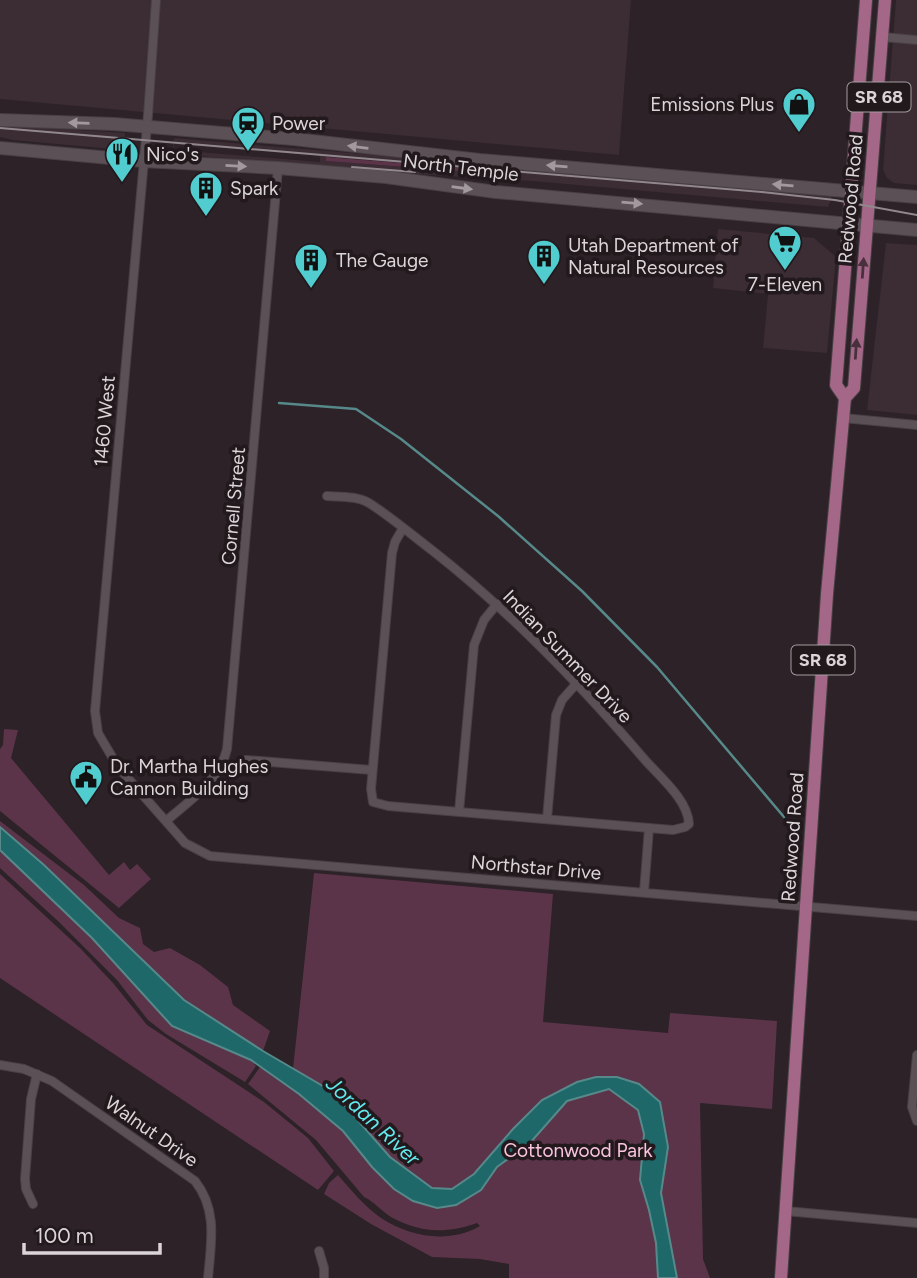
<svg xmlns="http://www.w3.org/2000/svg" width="917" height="1278" font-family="Figtree,sans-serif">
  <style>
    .built { fill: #3c2c34; fill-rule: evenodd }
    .green { fill: #5b3449 }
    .water { fill: #1e6869; stroke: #57898a; stroke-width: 2 }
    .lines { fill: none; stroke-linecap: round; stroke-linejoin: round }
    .stream { stroke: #57898a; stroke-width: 2.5 }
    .minor-casing { stroke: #484044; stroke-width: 10 }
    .secondary-casing { stroke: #484044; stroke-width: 14 }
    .primary-casing { stroke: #484044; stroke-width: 14 }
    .minor { stroke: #5b5056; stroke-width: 8 }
    .secondary { stroke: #5b5056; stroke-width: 12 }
    .primary { stroke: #a46788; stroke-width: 12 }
    .tram { stroke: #90888c; stroke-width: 2 }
    .oneway { fill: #a2999e }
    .oneway2 { fill: #49303d }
    .labels { text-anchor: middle; stroke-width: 7; stroke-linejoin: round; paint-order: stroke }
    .shield { fill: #22191d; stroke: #a49da0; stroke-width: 2 }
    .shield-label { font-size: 18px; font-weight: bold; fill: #dcd5d8 }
    .poi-label { font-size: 19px; fill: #dcd5d8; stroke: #22191d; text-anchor: start }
    .street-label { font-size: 19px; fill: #dcd5d8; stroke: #22191d }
    .park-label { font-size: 19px; fill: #fac3de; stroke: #22191d }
    .water-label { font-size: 21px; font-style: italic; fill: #62eaed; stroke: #22191d }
  </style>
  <rect width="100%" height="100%" fill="#2c2227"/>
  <path class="built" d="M 0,0 L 631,0 L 619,155 L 0,99 Z
    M 896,0 L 917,0 L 917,185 L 894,183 L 887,178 L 883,170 Z
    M 0,125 L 125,133 L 124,150 L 13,140 L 0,137 Z
    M 174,138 L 787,190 L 832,196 L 828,207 L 532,181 L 431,175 L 172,154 ZM 174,144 L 320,156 L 320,162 L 174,150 ZM 326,157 L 499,171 L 500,172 L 499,174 L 326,161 Z
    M 718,229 L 814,238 L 836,257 L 827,353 L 763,348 L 768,294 L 713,288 Z
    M 886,243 L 917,245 L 917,415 L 867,410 Z"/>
  <path class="green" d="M 326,157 L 500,171 L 499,174 L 326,161 Z
    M 4,729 L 18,730 L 11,758 L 109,875 L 124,862 L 130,870 L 137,864 L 151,879 L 119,908 L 0,811 L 0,749 L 3,745 Z
    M 0,821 L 84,885 L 119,918 L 140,928 L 143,944 L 154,952 L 170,948 L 200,965 L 228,987 L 233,1005 L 270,1031 L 263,1051 L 184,1000 L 44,865 L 0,827 Z
    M 0,850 L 92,938 L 171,1025 L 251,1060 L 256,1066 L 245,1082 L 166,1034 L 148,1020 L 117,980 L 59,922 L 0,868 Z
    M 314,873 L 553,894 L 543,1022 L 668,1033 L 670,1013 L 777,1021 L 772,1109 L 700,1103 L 703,1259 L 710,1278 L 509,1278 L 509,1264 L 480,1259 L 432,1257 L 371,1224 L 324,1194 L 329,1183 L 338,1175 C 351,1190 365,1207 381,1218 C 410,1237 449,1244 480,1226 L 477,1223 C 445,1234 421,1233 391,1217 C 381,1211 375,1202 364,1197 L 316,1140 L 248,1084 L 260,1067 C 288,1087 319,1106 343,1131 C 369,1158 380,1181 413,1201 L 452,1189 L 432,1188 L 412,1175 L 389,1157 L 334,1093 L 293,1069 Z
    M 0,874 L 81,949 L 113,983 L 147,1025 L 264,1102 L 308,1138 L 334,1171 L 318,1190 L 0,978 Z"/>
  <path class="water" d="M 0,827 L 44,865 L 184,1000 L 263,1051 L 333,1092 L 390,1157 L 432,1188 L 452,1189 L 474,1174 L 513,1129 L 542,1100 L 577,1082 L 596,1077 L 617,1077 L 639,1084 L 660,1102 L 668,1147 L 661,1193 L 677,1278 L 658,1278 L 656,1243 L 649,1210 L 640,1180 L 644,1134 L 638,1110 L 609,1089 L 567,1101 L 530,1143 L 497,1167 L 481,1190 L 456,1205 L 437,1208 L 413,1201 L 394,1189 L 372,1167 L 343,1131 L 299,1094 L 251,1060 L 172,1026 L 92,938 L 0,850 Z"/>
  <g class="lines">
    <path class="stream" d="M 279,403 L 356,409 L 401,439 L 498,516 L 582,591 L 657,667 L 784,817"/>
    <defs>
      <path id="minor" d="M 156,0 L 148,115 L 95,711 L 98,733 L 118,767 L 185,843 L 210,856 L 917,916
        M 883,37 L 917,40
        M 843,418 L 917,425
        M 327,496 C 341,497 357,496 369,503 C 391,517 412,535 433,551 C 512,613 580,684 645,760 C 660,777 688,800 689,824 L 685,827 L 673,830 L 388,806 L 373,802 L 371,789 L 392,553 L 395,542 L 403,528
        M 246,760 L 372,770
        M 459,812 L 474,645 L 484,620 L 497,604
        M 547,819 L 556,715 L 562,700 L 577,683
        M 166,821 C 190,800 219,782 227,749 L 278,168
        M 644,892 L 649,828
        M 917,1055 L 912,1107 L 917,1121
        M 0,1065 L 24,1069 L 52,1081 L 195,1181 C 218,1210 211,1243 208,1278
        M 33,1204 L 26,1189 L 25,1179 L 31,1099 L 37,1074
        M 786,1211 L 917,1223
        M 319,1251 L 324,1268 L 324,1278"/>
      <path id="secondary" d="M 0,120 L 114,124 L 294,139 L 480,160 L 917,197
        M 0,148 L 143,161 L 278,168 L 386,177 L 496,192 L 917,230"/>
      <path id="primary" d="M 845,398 L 836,385 L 866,0
        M 781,1278 L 827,594 L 845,398 L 854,388 L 885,0"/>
    </defs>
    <use href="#minor" class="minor-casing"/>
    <use href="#secondary" class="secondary-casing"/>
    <use href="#primary" class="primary-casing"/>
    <use href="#minor" class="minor"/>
    <use href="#secondary" class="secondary"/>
    <use href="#primary" class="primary"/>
    <path class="tram" d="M 0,128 L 762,192 L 835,200 L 917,215
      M 352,167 L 415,172"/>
  </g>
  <defs><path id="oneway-solid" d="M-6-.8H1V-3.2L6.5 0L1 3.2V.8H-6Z" transform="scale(1.75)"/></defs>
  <g class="oneway">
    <use href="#oneway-solid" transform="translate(79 123) rotate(-178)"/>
    <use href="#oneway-solid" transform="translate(358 147) rotate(-173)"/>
    <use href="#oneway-solid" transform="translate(236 166) rotate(3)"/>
    <use href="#oneway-solid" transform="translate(557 166) rotate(-175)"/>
    <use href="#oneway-solid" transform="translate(783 185) rotate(-175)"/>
    <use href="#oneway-solid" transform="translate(462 188) rotate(8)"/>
    <use href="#oneway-solid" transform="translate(632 203) rotate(5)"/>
  </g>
  <g class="oneway2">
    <use href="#oneway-solid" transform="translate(863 268) rotate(-86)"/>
    <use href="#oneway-solid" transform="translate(856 349) rotate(-86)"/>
  </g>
  <defs>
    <symbol id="shop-pin" viewBox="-11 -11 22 30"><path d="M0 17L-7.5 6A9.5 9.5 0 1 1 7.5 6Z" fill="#52cdcf" stroke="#22191d"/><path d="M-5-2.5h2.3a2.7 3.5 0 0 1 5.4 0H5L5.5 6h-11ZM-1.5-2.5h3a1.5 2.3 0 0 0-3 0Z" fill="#111"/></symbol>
    <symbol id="station-pin" viewBox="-11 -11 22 30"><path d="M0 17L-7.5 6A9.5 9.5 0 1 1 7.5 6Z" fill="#52cdcf" stroke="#22191d"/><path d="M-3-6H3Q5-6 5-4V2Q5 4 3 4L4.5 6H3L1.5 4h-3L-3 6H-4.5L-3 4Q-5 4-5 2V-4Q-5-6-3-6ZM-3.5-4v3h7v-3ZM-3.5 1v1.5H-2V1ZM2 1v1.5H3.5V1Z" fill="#111"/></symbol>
    <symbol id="restaurant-pin" viewBox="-11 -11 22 30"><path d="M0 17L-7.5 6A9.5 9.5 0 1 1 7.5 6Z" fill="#52cdcf" stroke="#22191d"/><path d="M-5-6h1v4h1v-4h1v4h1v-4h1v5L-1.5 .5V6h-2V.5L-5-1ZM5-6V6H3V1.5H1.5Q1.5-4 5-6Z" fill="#111"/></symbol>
    <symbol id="building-pin" viewBox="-11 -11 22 30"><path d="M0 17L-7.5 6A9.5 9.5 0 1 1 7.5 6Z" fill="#52cdcf" stroke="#22191d"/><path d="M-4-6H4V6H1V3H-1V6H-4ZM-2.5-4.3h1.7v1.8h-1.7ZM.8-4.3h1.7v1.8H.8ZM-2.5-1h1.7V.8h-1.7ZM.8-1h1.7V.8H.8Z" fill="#111"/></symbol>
    <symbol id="supermarket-pin" viewBox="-11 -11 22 30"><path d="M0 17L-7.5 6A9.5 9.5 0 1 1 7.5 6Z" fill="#52cdcf" stroke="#22191d"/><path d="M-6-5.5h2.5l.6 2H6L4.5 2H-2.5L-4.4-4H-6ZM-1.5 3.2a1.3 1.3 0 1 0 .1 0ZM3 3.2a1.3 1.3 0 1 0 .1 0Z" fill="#111"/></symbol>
    <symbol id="civic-pin" viewBox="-11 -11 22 30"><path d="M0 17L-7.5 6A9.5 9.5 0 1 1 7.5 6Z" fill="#52cdcf" stroke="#22191d"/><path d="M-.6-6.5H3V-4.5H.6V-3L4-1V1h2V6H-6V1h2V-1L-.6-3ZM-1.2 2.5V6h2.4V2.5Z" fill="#111"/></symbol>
  </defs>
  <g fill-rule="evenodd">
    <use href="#shop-pin" x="780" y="85" width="38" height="52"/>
    <use href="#station-pin" x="229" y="104" width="38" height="52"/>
    <use href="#restaurant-pin" x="103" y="135" width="38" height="52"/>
    <use href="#building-pin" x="187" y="169" width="38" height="52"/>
    <use href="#supermarket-pin" x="766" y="223" width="38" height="52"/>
    <use href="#building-pin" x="525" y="237" width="38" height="52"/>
    <use href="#building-pin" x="292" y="241" width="38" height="52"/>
    <use href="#civic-pin" x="67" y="758" width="38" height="52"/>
  </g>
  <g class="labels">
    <g class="shield">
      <rect x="847.5" y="82.5" width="63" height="29" rx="5"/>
      <rect x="791.5" y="645.5" width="63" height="29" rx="5"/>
    </g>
    <g class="shield-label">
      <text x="879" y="103">SR 68</text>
      <text x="823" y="666">SR 68</text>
    </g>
    <g class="poi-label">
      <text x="774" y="111" text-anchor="end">Emissions Plus</text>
      <text x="272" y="130">Power</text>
      <text x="146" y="161">Nico's</text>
      <text x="230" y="195">Spark</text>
      <text x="568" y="252">Utah Department of<tspan x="568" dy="22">Natural Resources</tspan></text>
      <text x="336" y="267">The Gauge</text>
      <text x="785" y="291" text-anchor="middle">7-Eleven</text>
      <text x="110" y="773">Dr. Martha Hughes<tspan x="110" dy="22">Cannon Building</tspan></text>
    </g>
    <g class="street-label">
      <text transform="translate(461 167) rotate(7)" y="7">North Temple</text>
      <text transform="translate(850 199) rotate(-85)" y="7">Redwood Road</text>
      <text transform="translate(104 421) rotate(-85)" y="7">1460 West</text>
      <text transform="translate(233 506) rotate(-85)" y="7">Cornell Street</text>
      <text transform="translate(568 656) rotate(46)" y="7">Indian Summer Drive</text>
      <text transform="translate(792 837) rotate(-86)" y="7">Redwood Road</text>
      <text transform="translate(536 867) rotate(5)" y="7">Northstar Drive</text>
      <text transform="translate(152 1131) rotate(35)" y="7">Walnut Drive</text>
    </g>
    <g class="park-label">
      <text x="578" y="1157">Cottonwood Park</text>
    </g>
    <g class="water-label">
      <text transform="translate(373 1121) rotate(43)" y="7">Jordan River</text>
    </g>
  </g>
  <path d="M24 1243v10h136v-10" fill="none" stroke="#dcd5d8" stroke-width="3.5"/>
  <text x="35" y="1243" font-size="21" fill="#dcd5d8" stroke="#22191d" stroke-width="5" paint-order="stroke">100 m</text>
</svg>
